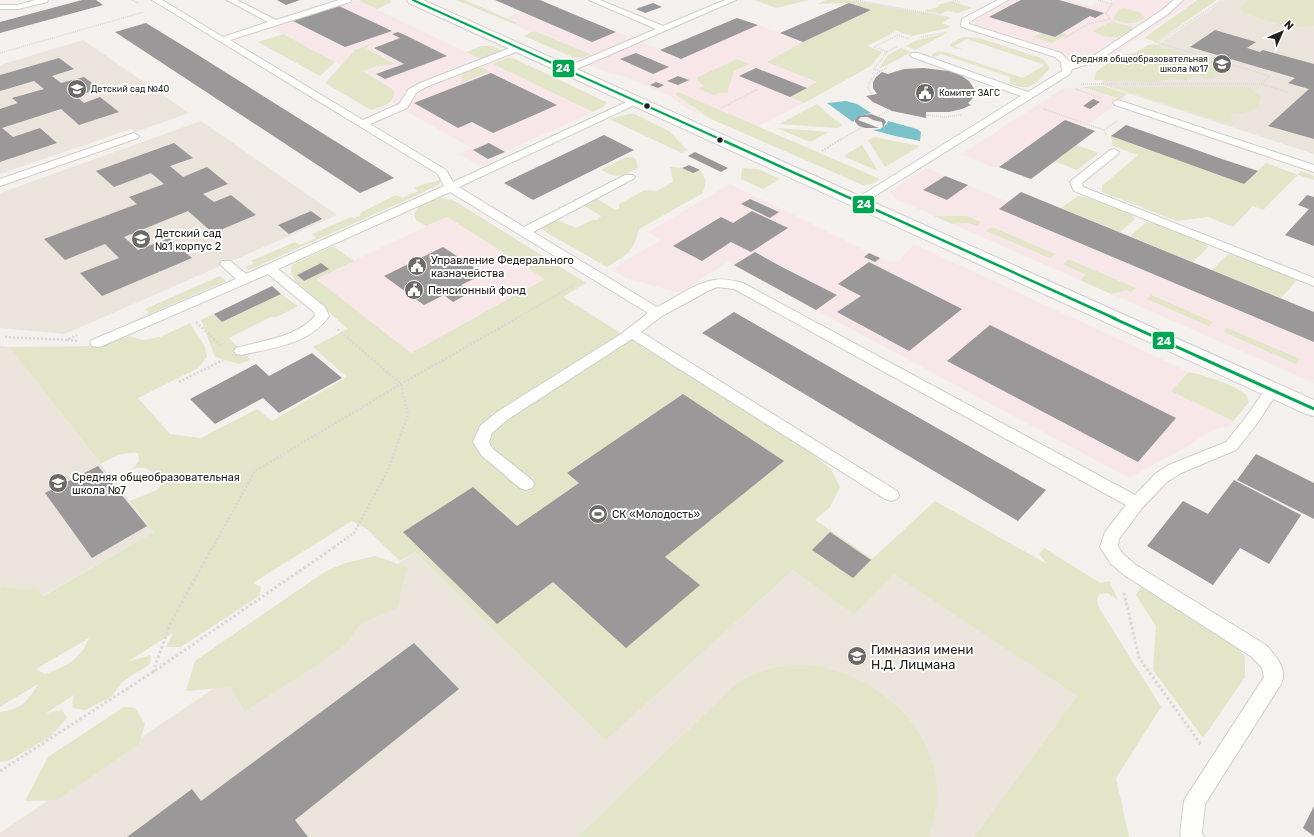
<svg xmlns="http://www.w3.org/2000/svg" width="1314" height="837" font-family="Rubik,sans-serif">
  <style>
    .commercial { fill: #f7e7e8 }
    .built { fill: #ebe4dc }
    .green { fill: #e2e5c7; fill-rule: evenodd }
    .water { fill: #7ac1c9 }
    .building { fill: #9a9898 }
    .lines { fill: none; stroke-linecap: round; stroke-linejoin: round }
    .service-casing { stroke: #d0cecc; stroke-width: 2 }
    .secondary-casing { stroke: #d0cecc; stroke-width: 2 }
    .path-far3 { stroke: #d9d8d7; stroke-width: 1.5; stroke-dasharray: 1 1; stroke-linecap: butt }
    .path-far2 { stroke: #d9d8d7; stroke-width: 2; stroke-dasharray: 1.5 1.5; stroke-linecap: butt }
    .path-far1 { stroke: #d9d8d7; stroke-width: 2.5; stroke-dasharray: 2 2; stroke-linecap: butt }
    .path { stroke: #d9d8d7; stroke-width: 3; stroke-dasharray: 2.5 2.5; stroke-linecap: butt }
    .service { fill: #fdfdfc; fill-rule: evenodd }
    .secondary { fill: #fdfdfc; fill-rule: evenodd }
    .bus-1-far2-casing { stroke: #fff; stroke-width: 4 }
    .bus-1-far1-casing { stroke: #fff; stroke-width: 5 }
    .bus-1-casing { stroke: #fff; stroke-width: 6 }
    .bus-1-far2 { stroke: #00a651; stroke-width: 2 }
    .bus-1-far1 { stroke: #00a651; stroke-width: 2.5 }
    .bus-1 { stroke: #00a651; stroke-width: 3 }
    .bus-dot { fill: #23211f; stroke: #fff; stroke-width: 1.5 }
    .labels { text-anchor: middle; stroke-width: 4; stroke-linejoin: round; paint-order: stroke }
    .far-poi-label { font-size: 9px; fill: #23211f; stroke: #fff; text-anchor: start }
    .poi-label { font-size: 11px; fill: #23211f; stroke: #fff; text-anchor: start }
    .near-poi-label { font-size: 13px; fill: #23211f; stroke: #fff; text-anchor: start }
    .line-badge { stroke: #fff; stroke-width: 1.5 }
    .badge-label { font-size: 11px; text-anchor: middle; font-weight: bold; fill: #fff }
  </style>
  <rect width="100%" height="100%" fill="#f3f0ed"/>
  <path class="commercial" d="M 1010,0 L 1071,0 L 1091,6 L 1099,1 L 1113,5 L 1113,0 L 1195,0 L 1099,65 L 983,28 L 973,23 L 975,19 Z
    M 353,1 L 359,1 L 482,60 L 500,51 L 499,49 L 515,59 L 508,58 L 493,64 L 593,112 L 517,146 L 493,159 L 491,163 L 482,167 L 458,154 L 472,148 L 407,112 L 392,101 L 395,96 L 394,90 L 362,71 L 377,66 L 395,63 L 366,48 L 373,43 L 355,50 L 341,65 L 271,28 Z
    M 523,12 L 592,41 L 616,32 L 681,58 L 758,25 L 803,42 L 768,62 L 818,82 L 791,97 L 804,103 L 757,127 L 678,92 L 675,94 L 711,119 L 684,107 L 670,96 L 627,77 L 605,72 L 524,36 L 531,32 L 514,24 L 516,23 L 506,18 Z
    M 1083,87 L 1123,100 L 1084,127 L 1065,120 L 999,167 L 992,167 L 962,154 L 1062,89 Z
    M 926,168 L 1008,202 L 999,209 L 1314,342 L 1314,383 L 896,199 L 892,195 L 891,192 L 892,190 Z
    M 730,184 L 889,262 L 899,261 L 914,244 L 1189,372 L 1204,375 L 1239,390 L 1247,396 L 1249,402 L 1233,421 L 1231,426 L 1214,429 L 1181,450 L 1129,478 L 816,310 L 836,295 L 755,252 L 734,265 L 728,262 L 679,293 L 626,278 L 611,269 L 661,240 L 648,232 Z
    M 446,217 L 545,279 L 411,353 L 315,279 Z"/>
  <path class="built" d="M 1224,0 L 1314,0 L 1314,154 L 1099,84 Z
    M 83,40 L 189,113 L 135,132 L 131,129 L 0,174 L 0,65 Z
    M 201,121 L 337,215 L 65,334 L 0,328 L 0,193 Z
    M 0,346 L 9,347 L 154,532 L 0,620 Z
    M 415,552 L 606,739 L 793,570 L 854,615 L 894,573 L 1077,696 L 974,837 L 0,837 L 0,833 Z"/>
  <path class="green" d="M 362,0 L 391,0 L 392,2 L 377,9 L 359,1 Z
    M 456,0 L 465,0 L 517,23 L 514,24 Z
    M 754,0 L 809,0 L 776,8 Z
    M 826,0 L 848,0 L 951,18 L 941,23 L 950,26 L 948,28 L 912,36 L 896,31 L 867,46 L 882,52 L 871,66 L 804,103 L 790,97 L 817,82 L 767,62 L 803,42 L 871,10 L 849,3 L 817,4 Z
    M 1197,0 L 1217,0 L 1156,42 L 1144,38 Z
    M 1248,0 L 1314,0 L 1314,25 C 1301,33 1259,18 1244,13 L 1239,7 Z
    M 952,1 L 972,8 L 958,13 L 947,11 L 941,14 L 924,11 L 938,7 L 940,4 Z
    M 1124,8 L 1140,12 L 1144,18 C 1134,25 1124,24 1113,19 L 1119,9 Z
    M 1110,22 L 1131,26 L 1133,30 C 1121,39 1106,40 1093,31 Z
    M 531,32 L 537,32 L 592,55 L 584,57 L 573,57 L 524,36 Z
    M 947,33 L 915,50 L 906,46 L 917,40 Z
    M 1041,33 L 1055,37 L 1061,33 L 1067,35 L 1052,43 L 1033,37 Z
    M 283,34 L 335,62 L 320,76 L 258,42 Z
    M 963,37 L 979,38 L 1038,57 L 1044,60 L 1050,68 C 1037,82 1031,94 1010,83 L 1010,77 L 941,54 L 934,57 L 931,55 L 938,51 L 945,52 L 1023,78 L 1045,65 L 967,39 L 954,46 L 962,49 C 957,49 952,49 950,44 Z
    M 375,42 L 366,48 L 395,64 L 377,66 L 363,71 L 394,90 C 396,104 383,106 371,110 L 325,83 L 355,50 Z
    M 1156,44 L 1163,48 L 1227,64 L 1222,72 L 1212,79 L 1194,75 L 1186,81 L 1170,78 L 1158,82 L 1094,80 L 1096,72 L 1117,56 L 1134,53 L 1148,45 Z
    M 482,46 L 492,46 L 499,49 L 499,53 L 482,60 L 466,52 Z
    M 901,48 L 912,52 L 879,69 L 888,55 Z
    M 508,58 L 515,59 L 606,102 C 606,108 598,109 593,112 L 493,64 Z
    M 737,59 L 749,64 L 734,71 L 728,89 L 728,93 L 720,93 L 714,95 L 699,89 L 703,86 L 696,78 Z
    M 475,68 L 483,68 L 489,72 L 461,83 L 463,72 Z
    M 1103,86 L 1127,94 L 1120,99 L 1083,87 Z
    M 1114,87 L 1248,87 L 1261,97 L 1258,108 L 1243,113 L 1231,114 L 1233,125 Z
    M 678,92 L 880,179 L 872,184 L 863,185 L 711,119 L 675,94 Z
    M 817,104 L 829,115 L 843,125 L 837,128 L 779,124 Z
    M 629,114 L 634,114 L 669,131 L 687,150 L 682,153 L 609,119 Z
    M 777,128 L 829,132 L 810,142 Z
    M 1111,136 L 1244,183 L 1266,163 L 1298,175 L 1301,171 L 1314,176 L 1314,180 L 1298,175 L 1263,210 L 1253,206 L 1233,227 L 1208,217 L 1177,221 L 1102,192 L 1102,186 L 1138,155 L 1113,146 Z
    M 874,137 L 920,146 L 885,167 L 868,140 Z
    M 862,145 L 878,171 L 845,157 L 845,155 Z
    M 1076,145 L 1099,153 L 1077,170 L 1054,161 Z
    M 626,157 L 632,157 L 636,159 L 638,168 C 621,177 618,179 601,170 Z
    M 670,167 L 682,168 L 693,173 L 700,170 L 706,181 L 703,193 L 639,229 C 634,251 626,256 607,267 L 549,234 L 540,227 L 555,219 L 576,228 L 592,220 L 598,220 L 601,216 L 583,205 L 596,198 L 615,210 L 619,209 L 619,204 L 645,190 L 657,191 L 673,182 Z
    M 742,168 L 758,169 L 780,179 L 763,189 L 741,179 Z
    M 440,180 L 440,184 L 413,197 L 249,270 L 245,267 L 254,263 L 251,261 L 295,242 L 300,245 L 316,238 L 312,234 L 351,217 L 354,218 L 361,215 L 360,213 L 396,195 L 402,198 L 418,191 L 414,188 L 424,184 Z
    M 1078,196 L 1085,197 L 1132,215 L 1135,219 L 1120,232 L 1061,208 Z
    M 438,198 L 453,200 L 586,283 L 563,297 L 803,447 L 831,469 L 840,487 L 830,507 L 815,520 L 872,559 L 935,501 L 1047,564 L 1039,554 L 1044,548 L 1100,583 L 1109,581 L 1118,600 L 1107,593 L 1100,594 L 1097,599 L 1098,606 L 1161,707 L 1116,778 L 1129,837 L 974,837 L 1077,696 L 894,574 L 854,615 L 793,570 L 606,740 L 415,552 L 400,561 L 367,529 L 352,521 L 253,583 L 261,587 L 259,596 L 181,647 L 166,647 L 173,633 L 127,662 L 151,655 L 150,664 L 122,682 L 112,696 L 86,710 L 72,708 L 74,695 L 46,713 L 62,710 L 67,718 L 51,736 L 10,760 L 0,762 L 0,712 C 21,709 28,702 38,684 L 0,707 L 0,589 L 2,587 L 24,590 L 34,588 L 43,596 L 154,532 L 130,501 L 157,490 L 162,483 C 151,471 149,465 132,469 L 139,461 L 138,453 C 123,452 113,457 101,464 L 9,347 L 99,346 L 129,336 L 143,340 L 160,337 L 190,323 L 205,347 L 207,357 L 198,368 L 138,398 L 170,434 L 201,438 L 257,409 L 272,421 L 347,377 L 313,347 L 348,329 L 297,284 L 291,272 L 292,265 L 333,246 L 354,261 L 316,279 L 411,353 L 545,279 L 447,217 L 426,226 L 416,220 L 414,214 L 420,206 ZM 321,263 L 329,269 L 304,281 L 297,275 ZM 89,638 C 81,659 66,667 45,674 L 36,669 Z
    M 934,216 L 967,216 L 981,222 L 976,226 L 968,223 L 952,224 Z
    M 1147,222 L 1154,223 L 1205,243 L 1208,247 L 1193,262 L 1130,236 Z
    M 992,227 L 1055,254 L 1050,258 L 986,231 Z
    M 1228,254 L 1237,255 L 1292,277 L 1296,281 L 1281,298 L 1212,270 Z
    M 1068,259 L 1136,288 L 1131,292 L 1126,290 L 1111,294 L 1080,280 L 1086,275 L 1063,264 Z
    M 220,276 L 226,281 L 131,322 L 149,313 L 145,309 Z
    M 281,294 L 298,306 L 277,317 L 271,317 L 229,338 L 251,360 L 239,364 L 215,357 L 201,320 L 214,314 L 223,322 Z
    M 1151,295 L 1213,322 L 1209,326 L 1147,299 Z
    M 1227,328 L 1300,359 L 1296,364 L 1224,332 Z
    M 1189,372 C 1202,375 1239,386 1247,396 C 1248,398 1248,400 1249,402 L 1233,421 L 1171,391 Z
    M 375,556 L 407,567 L 397,608 L 360,624 L 346,644 L 311,669 L 245,711 L 230,687 L 186,691 L 195,661 L 326,571 L 346,563 Z
    M 1141,586 L 1234,644 L 1245,657 L 1245,677 L 1203,738 L 1153,670 L 1156,626 L 1136,595 Z
    M 800,665 C 885,668 964,750 928,837 L 578,837 L 736,684 C 755,671 777,666 800,665 Z
    M 124,707 L 135,708 L 145,724 L 139,744 L 57,800 L 25,801 L 48,757 Z"/>
  <path class="water" d="M 846,101 L 857,104 L 871,113 L 857,117 L 853,122 L 827,103 Z
    M 888,121 L 917,129 L 921,132 L 920,141 L 895,136 L 873,130 L 880,129 L 887,124 Z"/>
  <path class="building" d="M 82,0 L 96,0 L 103,5 L 0,33 L 0,22 Z
    M 277,0 L 300,0 L 286,5 Z
    M 495,0 L 540,0 L 616,32 L 592,42 Z
    M 1021,0 L 1059,0 L 1104,13 L 1095,18 L 1090,16 L 1055,37 L 989,17 Z
    M 653,3 L 662,7 L 645,13 L 636,9 Z
    M 849,3 L 871,10 L 803,42 L 780,33 Z
    M 339,6 L 392,31 L 345,47 L 293,21 Z
    M 737,18 L 758,25 L 681,59 L 660,50 Z
    M 146,23 L 190,50 L 394,178 L 360,193 L 115,32 Z
    M 1215,30 L 1256,42 L 1247,48 L 1260,52 L 1263,50 L 1314,64 L 1314,139 L 1268,126 L 1309,89 L 1288,83 L 1295,78 L 1190,47 Z
    M 398,32 L 407,36 L 447,56 L 385,79 L 376,74 L 404,64 L 374,48 L 400,38 L 392,34 Z
    M 636,53 L 669,67 L 653,74 L 620,59 Z
    M 59,58 L 74,69 L 52,76 L 61,83 L 84,77 L 100,89 L 76,96 L 84,103 L 100,97 L 119,112 L 79,125 L 61,109 L 2,128 L 13,137 L 40,128 L 57,143 L 0,162 L 0,109 L 18,103 L 12,98 L 44,89 L 34,81 L 0,91 L 0,75 Z
    M 756,68 L 807,88 L 790,97 L 739,76 Z
    M 924,68 L 956,72 L 969,81 L 975,90 L 973,98 L 968,103 L 971,105 L 962,109 L 949,112 L 926,112 L 926,118 L 892,111 L 873,102 L 866,96 L 877,94 L 873,88 L 873,82 L 876,77 L 882,72 L 888,74 L 904,69 Z
    M 491,73 L 557,105 L 493,133 L 472,122 L 458,128 L 414,103 Z
    M 678,76 L 689,80 L 678,85 L 667,81 Z
    M 656,82 L 664,85 L 658,88 L 650,85 Z
    M 1093,99 L 1100,102 L 1090,109 L 1083,106 Z
    M 871,114 L 884,119 L 886,122 L 883,127 L 882,122 L 873,120 L 868,117 L 861,117 L 858,120 L 879,128 L 865,128 L 859,126 L 855,122 L 855,119 L 858,116 Z
    M 1065,120 L 1095,131 L 1031,179 L 999,167 Z
    M 1126,125 L 1222,159 L 1258,171 L 1244,184 L 1111,136 Z
    M 604,135 L 634,150 L 533,200 L 504,183 Z
    M 174,143 L 193,158 L 170,166 L 183,177 L 207,167 L 228,184 L 203,194 L 214,202 L 231,195 L 256,215 L 213,233 L 188,211 L 124,237 L 138,250 L 169,238 L 192,258 L 102,296 L 80,273 L 119,258 L 105,244 L 65,260 L 44,239 L 137,204 L 129,197 L 164,184 L 151,173 L 114,187 L 96,171 Z
    M 489,143 L 505,152 L 488,159 L 473,150 Z
    M 695,152 L 728,168 L 721,172 L 688,156 Z
    M 689,165 L 700,170 L 693,173 L 682,168 Z
    M 945,176 L 968,185 L 947,200 L 923,190 Z
    M 1021,192 L 1314,312 L 1314,342 L 999,209 Z
    M 1307,195 L 1314,197 L 1314,246 L 1285,235 L 1309,209 L 1298,205 Z
    M 750,199 L 779,212 L 770,218 L 741,204 Z
    M 311,211 L 322,219 L 289,234 L 278,225 Z
    M 752,211 L 788,228 L 751,252 L 731,242 L 702,261 L 673,246 L 721,217 L 733,223 Z
    M 443,247 L 484,274 L 461,285 L 471,292 L 453,302 L 444,295 L 424,305 L 384,276 Z
    M 755,252 L 780,266 L 837,295 L 816,310 L 734,265 Z
    M 869,253 L 880,258 L 875,262 L 864,257 Z
    M 869,262 L 962,309 L 909,351 L 837,312 L 861,296 L 838,284 Z
    M 321,263 L 329,269 L 304,281 L 297,275 Z
    M 272,286 L 281,294 L 222,322 L 214,314 Z
    M 734,312 L 842,374 L 1046,490 L 1018,521 L 702,333 Z
    M 990,325 L 1176,418 L 1138,462 L 947,361 Z
    M 312,353 L 342,378 L 279,413 L 263,398 L 215,424 L 190,399 L 256,364 L 269,376 Z
    M 683,394 L 784,461 L 665,557 L 700,585 L 626,648 L 553,582 L 497,624 L 403,532 L 473,487 L 517,526 L 579,483 L 567,473 Z
    M 1256,454 L 1314,483 L 1314,519 L 1237,480 Z
    M 98,466 L 147,526 L 92,558 L 45,493 Z
    M 1234,480 L 1301,515 L 1269,564 L 1240,548 L 1213,585 L 1147,546 L 1183,501 L 1208,514 Z
    M 830,532 L 871,560 L 853,578 L 812,550 Z
    M 414,643 L 459,689 L 295,820 L 308,837 L 127,837 L 192,789 L 201,801 Z
    M 1314,806 L 1314,836 L 1303,828 Z"/>
  <g class="lines">
    <defs>
      <path id="service" d="M 35,0 L 48,0 L 47,2 L 18,9 L 0,9 L 0,5 L 18,5 Z
        M 152,0 L 162,0 L 223,37 L 268,22 L 227,0 L 237,0 L 276,20 L 339,0 L 351,0 L 350,2 L 230,40 L 363,120 L 399,104 L 409,89 L 420,83 L 515,46 L 521,46 L 522,48 L 521,50 L 426,87 L 416,93 L 407,108 L 370,124 L 446,170 L 453,182 L 633,99 L 639,99 L 641,101 L 639,103 L 459,187 L 524,227 L 625,175 L 633,175 L 635,177 L 633,179 L 533,232 L 657,307 C 675,298 695,283 714,280 C 723,278 734,281 743,283 L 1135,495 L 1155,474 L 1169,465 L 1226,442 L 1246,417 L 1267,387 L 1272,385 L 1277,387 L 1279,390 L 1277,393 L 1256,425 L 1236,450 L 1181,473 L 1167,482 L 1143,507 L 1119,539 L 1118,546 L 1123,554 L 1136,565 L 1266,645 C 1276,656 1288,669 1281,684 L 1205,804 L 1202,833 L 1204,837 L 1181,837 L 1180,834 L 1184,801 L 1188,794 L 1264,677 L 1262,668 L 1252,657 L 1124,575 L 1111,564 L 1100,547 L 1105,532 L 1126,505 L 734,289 L 717,287 L 708,291 L 662,316 L 641,332 L 897,491 L 899,495 L 897,499 L 891,501 L 885,499 L 632,339 L 507,420 L 492,433 L 489,442 L 492,448 L 532,480 L 534,484 L 532,488 L 526,490 L 520,488 L 482,456 L 473,442 L 480,426 L 497,412 L 621,334 L 648,313 L 450,192 L 278,269 L 325,307 L 329,316 C 309,345 272,348 241,355 L 236,354 L 234,351 L 236,348 C 264,340 295,338 315,316 L 314,312 L 268,274 L 102,346 L 97,347 L 92,346 L 90,343 L 92,340 L 236,279 L 220,264 L 222,261 L 230,261 L 246,274 L 444,186 L 438,174 Z
        M 589,0 L 600,0 L 663,26 L 725,0 L 736,0 L 570,72 L 564,72 L 562,70 L 564,68 L 656,29 Z
        M 998,0 L 1008,0 L 969,22 L 969,24 L 1061,53 L 1071,63 L 1092,57 L 1162,10 L 1174,0 L 1183,0 L 1168,14 L 1098,61 L 1072,69 L 1070,74 L 862,204 L 854,204 L 852,202 L 854,200 L 1021,96 L 912,57 L 910,55 L 912,53 L 918,53 L 1028,92 L 1062,71 L 1061,62 L 1055,57 L 962,27 L 961,25 L 962,19 Z
        M 1118,100 L 1314,165 L 1314,172 L 1115,105 L 1113,103 L 1115,101 Z
        M 134,133 L 139,136 L 138,138 L 0,186 L 0,179 Z
        M 1114,149 L 1119,152 L 1118,154 L 1082,183 L 1083,187 L 1314,278 L 1314,286 L 1074,191 L 1070,182 L 1072,180 L 1110,150 Z"/>
      <path id="secondary" d="M 407,0 L 423,0 L 1314,400 L 1314,416 L 1306,414 L 409,3 Z"/>
    </defs>
    <use href="#service" class="service-casing"/>
    <use href="#secondary" class="secondary-casing"/>
    <path class="path-far3" d="M 132,0 L 138,3
      M 854,0 L 948,17
      M 953,0 L 960,2
      M 1098,0 L 1112,4
      M 1111,0 L 1112,4 L 1106,13 L 1110,19 L 1116,23
      M 921,37 L 947,32
      M 1065,38 L 1088,24 L 1110,19
      M 1155,42 L 1270,76
      M 1158,42 L 1222,0
      M 887,52 L 874,47 L 898,35 L 909,39
      M 0,53 L 144,12
      M 880,71 L 874,69 L 887,52 L 898,46
      M 1081,84 L 1116,84
      M 1121,84 L 1261,84 L 1287,92
      M 1261,84 L 1270,76
      M 1076,89 L 1101,98
      M 872,95 L 868,88 C 870,77 877,72 887,68
      M 721,108 L 758,89
      M 1044,109 L 1104,130
      M 926,115 L 946,117 L 961,115
      M 879,116 L 890,110
      M 1106,135 L 1104,130 L 1117,121
      M 840,140 L 862,127"/>
    <path class="path-far2" d="M 822,151 L 841,139
      M 515,319 L 574,285"/>
    <path class="path-far1" d="M 196,322 L 221,346
      M 5,337 L 67,340 L 77,335
      M 67,340 L 78,341
      M 179,382 L 223,360
      M 213,547 L 255,471 L 401,384 L 517,318
      M 334,547 L 354,533 L 387,472 L 408,415 L 401,384 L 336,328"/>
    <path class="path" d="M 1124,593 L 1139,658 L 1202,746
      M 153,672 L 170,624 L 213,546
      M 0,771 L 153,672 L 336,546"/>
    <use href="#service" class="service"/>
    <use href="#secondary" class="secondary"/>
    <defs>
      <path id="bus-1-far2" d="M 413,0 L 722,140"/>
      <path id="bus-1-far1" d="M 720,139 L 1116,319"/>
      <path id="bus-1" d="M 1113,318 L 1314,409"/>
    </defs>
    <use href="#bus-1-far2" class="bus-1-far2-casing"/>
    <use href="#bus-1-far1" class="bus-1-far1-casing"/>
    <use href="#bus-1" class="bus-1-casing"/>
    <use href="#bus-1-far2" class="bus-1-far2"/>
    <use href="#bus-1-far1" class="bus-1-far1"/>
    <use href="#bus-1" class="bus-1"/>
  </g>
  <defs>
    <symbol id="school-disc" viewBox="-11 -11 22 22"><circle r="9.5" fill="#6c6967" stroke="#fff"/><path d="M0-5L7-2L0 1L-7-2ZM-4 1L0 2.5L4 1V4Q0 6-4 4Z" fill="#fff"/></symbol>
    <symbol id="civic-disc" viewBox="-11 -11 22 22"><circle r="9.5" fill="#6c6967" stroke="#fff"/><path d="M-.6-6.5H3V-4.5H.6V-3L4-1V1h2V6H-6V1h2V-1L-.6-3ZM-1.2 2.5V6h2.4V2.5Z" fill="#fff"/></symbol>
    <symbol id="stadium-disc" viewBox="-11 -11 22 22"><circle r="9.5" fill="#6c6967" stroke="#fff"/><path d="M0-5a6.5 5 0 1 0 0 10a6.5 5 0 1 0 0-10ZM-3.5-1.8h7v3.6h-7Z" fill="#fff"/></symbol>
  </defs>
  <g fill-rule="evenodd">
    <use href="#school-disc" x="1211" y="53" width="22" height="22"/>
    <use href="#school-disc" x="66" y="78" width="22" height="22"/>
    <use href="#civic-disc" x="914" y="82" width="22" height="22"/>
    <use href="#school-disc" x="130" y="228" width="22" height="22"/>
    <use href="#civic-disc" x="406" y="255" width="22" height="22"/>
    <use href="#civic-disc" x="403" y="279" width="22" height="22"/>
    <use href="#school-disc" x="47" y="472" width="22" height="22"/>
    <use href="#stadium-disc" x="587" y="503" width="22" height="22"/>
    <use href="#school-disc" x="846" y="645" width="22" height="22"/>
  </g>
  <g class="bus-dot">
    <circle cx="647" cy="106" r="3.5"/>
    <circle cx="720" cy="140" r="3.5"/>
  </g>
  <g class="labels">
    <g class="far-poi-label">
      <text x="1208" y="62" text-anchor="end">Средняя общеобразовательная<tspan x="1208" dy="10">школа №17</tspan></text>
      <text x="91" y="92">Детский сад №40</text>
      <text x="939" y="96">Комитет ЗАГС</text>
    </g>
    <g class="poi-label">
      <text x="155" y="237">Детский сад<tspan x="155" dy="13">№1 корпус 2</tspan></text>
      <text x="431" y="264">Управление Федерального<tspan x="431" dy="13">казначейства</tspan></text>
      <text x="428" y="294">Пенсионный фонд</text>
      <text x="72" y="481">Средняя общеобразовательная<tspan x="72" dy="13">школа №7</tspan></text>
      <text x="612" y="518">СК «Молодость»</text>
    </g>
    <g class="near-poi-label">
      <text x="871" y="654">Гимназия имени<tspan x="871" dy="15">Н.Д. Лицмана</tspan></text>
    </g>
  </g>
  <g class="line-badge">
    <rect x="552" y="59" width="23" height="19" rx="4" fill="#00a651"/>
    <rect x="852" y="195" width="23" height="19" rx="4" fill="#00a651"/>
    <rect x="1152" y="331" width="23" height="19" rx="4" fill="#00a651"/>
  </g>
  <g class="badge-label">
    <text x="563" y="72">24</text>
    <text x="864" y="208">24</text>
    <text x="1164" y="345">24</text>
  </g>
  <g transform="translate(1282 32) rotate(45)" stroke="#ffffff" stroke-width="3" paint-order="stroke">
  <path d="M0-3L7 15L0 10L-7 15Z" fill="#23211f"/>
  <text y="-6" font-size="11" font-weight="bold" text-anchor="middle" fill="#23211f">N</text>
  </g>
</svg>
